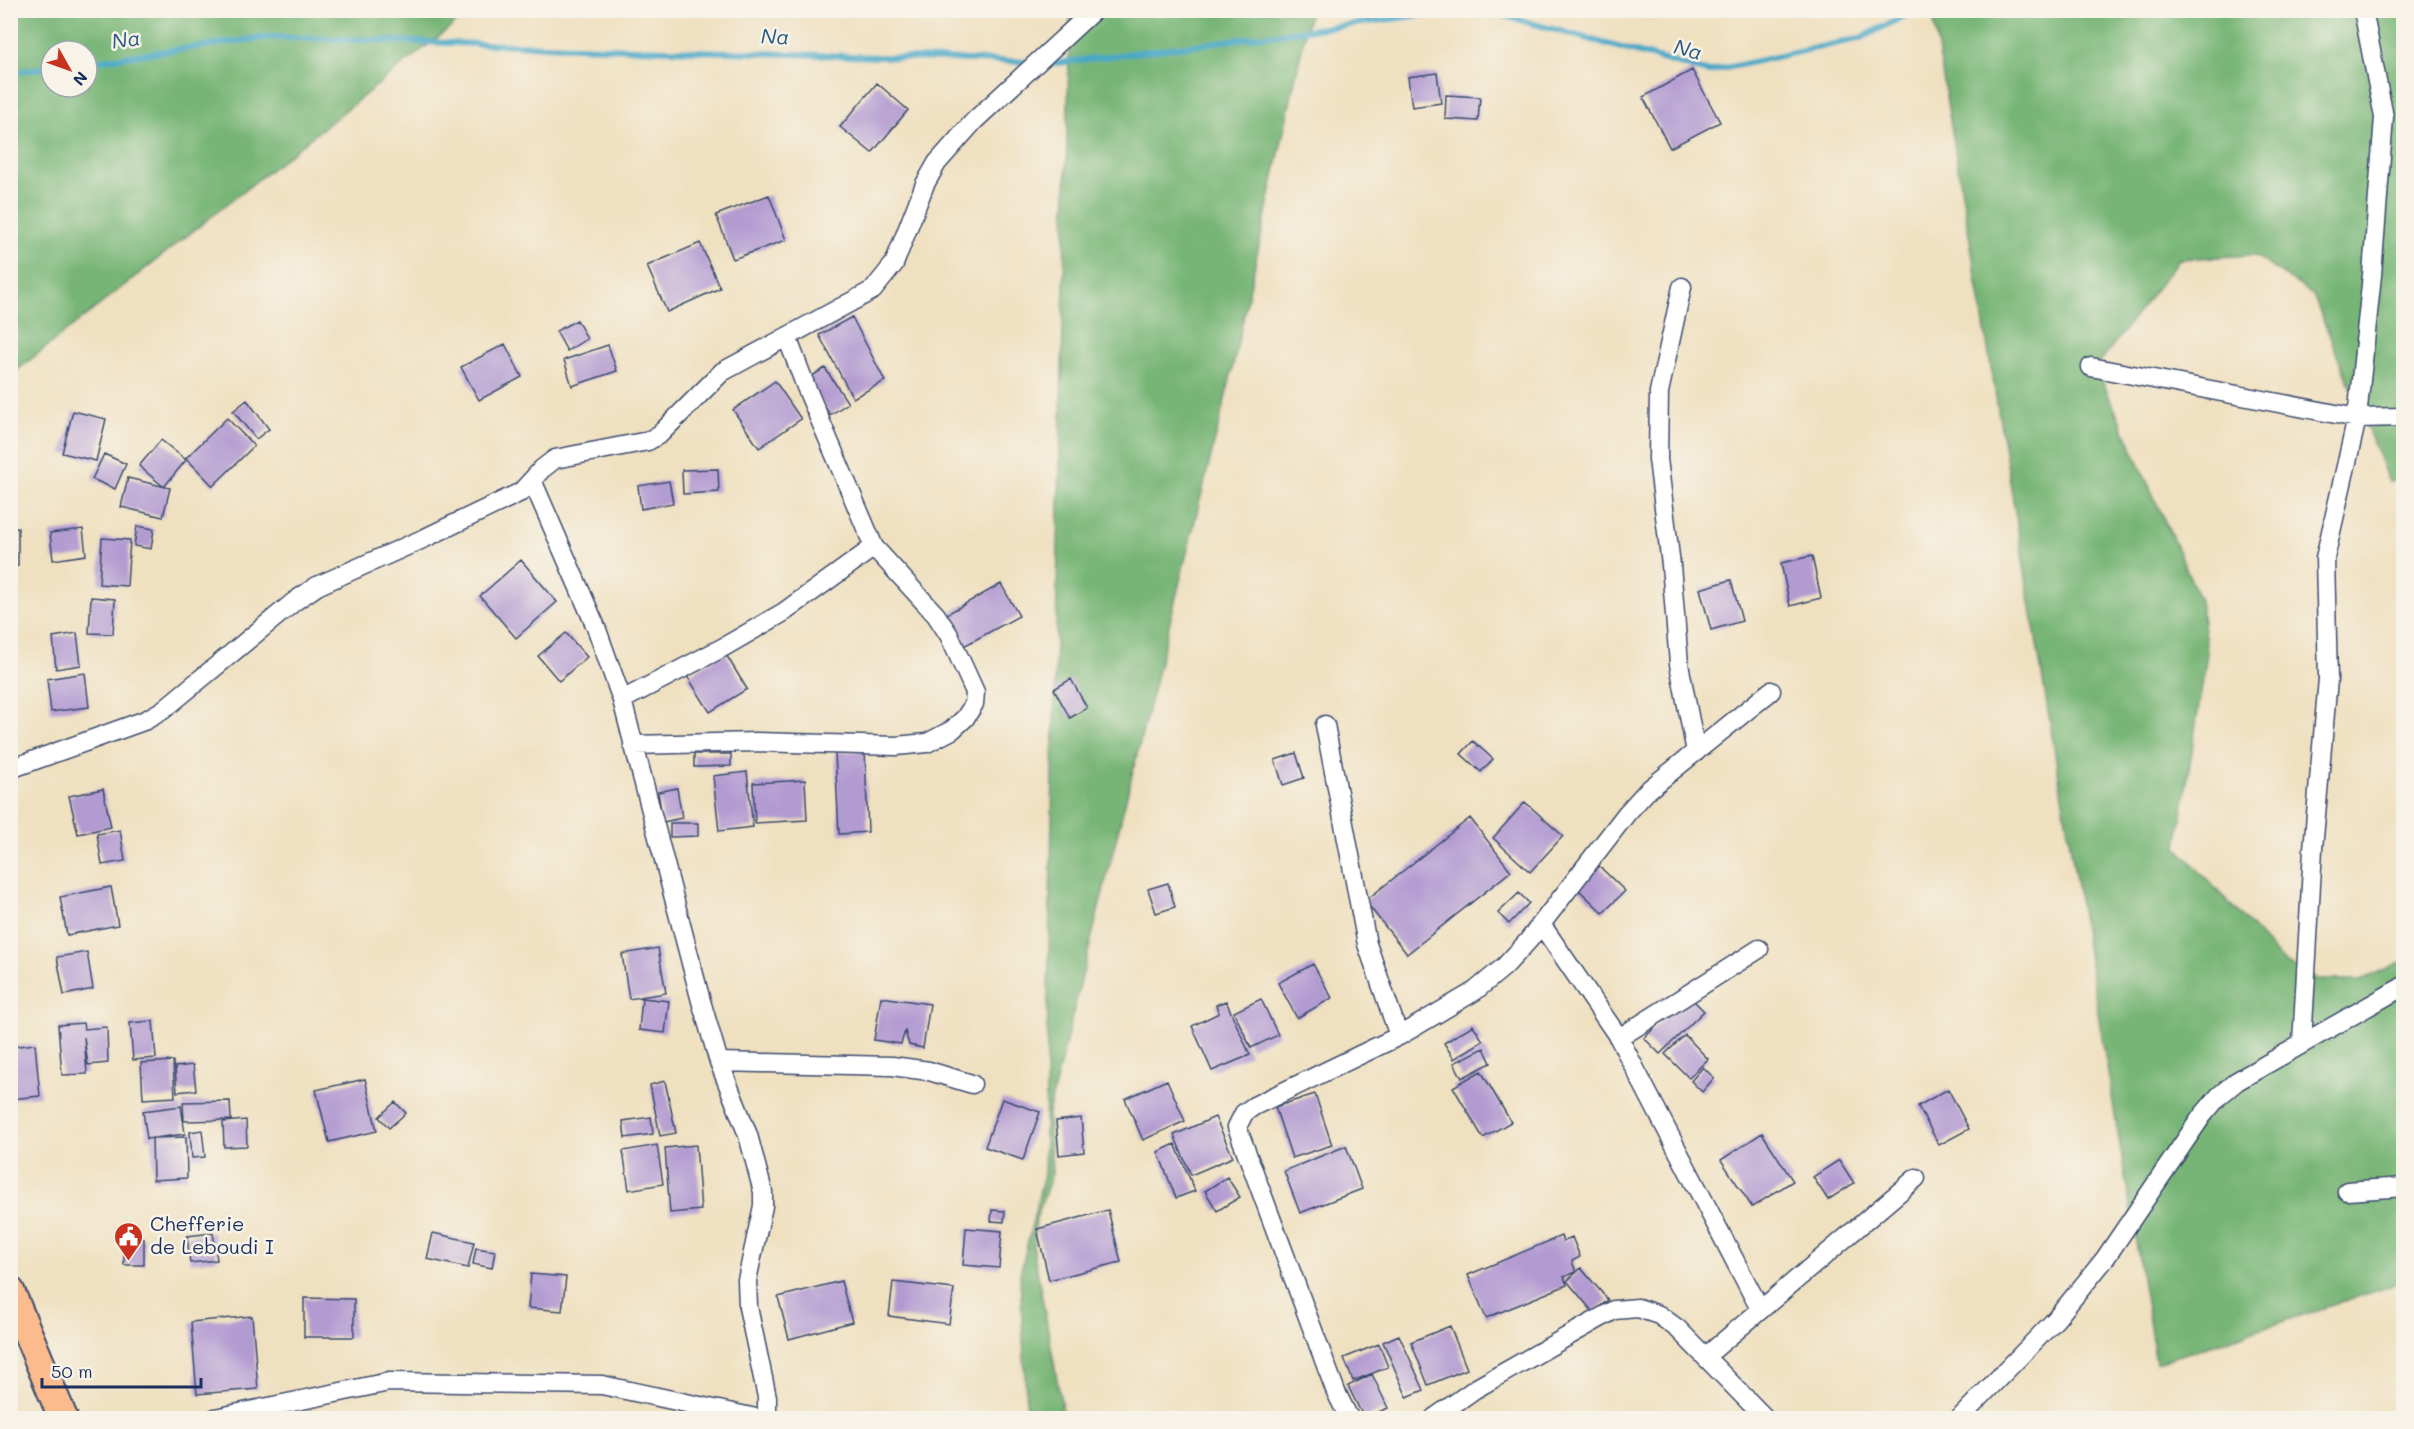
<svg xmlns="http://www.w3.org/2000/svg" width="2414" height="1429" font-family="Mali,sans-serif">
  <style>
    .forest { fill: #77b576; stroke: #49726a; stroke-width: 1.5; fill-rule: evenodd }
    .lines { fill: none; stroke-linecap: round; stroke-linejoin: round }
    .stream { stroke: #48a8c7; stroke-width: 6 }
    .building { fill: #b29bd1 }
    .minor-casing { stroke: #3b4a6d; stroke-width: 21 }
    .primary-casing { stroke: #3b4a6d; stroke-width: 32 }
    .minor { stroke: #fff; stroke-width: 18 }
    .primary { stroke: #fbbb8c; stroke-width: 28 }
    .labels { text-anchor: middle; stroke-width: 5; stroke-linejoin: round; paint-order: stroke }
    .poi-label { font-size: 20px; fill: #1b2f5e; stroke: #f7f3e8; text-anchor: start }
    .water-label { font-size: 21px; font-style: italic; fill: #2b5983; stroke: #f7f3e8 }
  </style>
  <rect width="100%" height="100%" fill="#f7f3e8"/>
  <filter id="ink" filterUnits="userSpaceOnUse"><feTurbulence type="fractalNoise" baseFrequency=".0167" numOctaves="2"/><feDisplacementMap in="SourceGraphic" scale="12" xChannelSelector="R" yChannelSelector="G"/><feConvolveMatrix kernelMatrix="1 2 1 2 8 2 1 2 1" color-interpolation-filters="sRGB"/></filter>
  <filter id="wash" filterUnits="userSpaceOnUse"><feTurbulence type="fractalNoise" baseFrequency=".008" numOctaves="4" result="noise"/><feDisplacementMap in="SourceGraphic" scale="24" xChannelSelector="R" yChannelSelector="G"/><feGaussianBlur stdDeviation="1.35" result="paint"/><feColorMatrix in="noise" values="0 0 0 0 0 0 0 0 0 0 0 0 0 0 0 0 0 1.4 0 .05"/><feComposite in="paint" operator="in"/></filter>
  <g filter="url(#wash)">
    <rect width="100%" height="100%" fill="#efe0c0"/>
    <path class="forest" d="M 11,10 L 471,10 L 471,11 L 11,375 ZM 51,51 L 87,51 L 87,87 L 51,87 Z
      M 1070,11 L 1310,11 L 1230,379 L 1048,1114 L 1052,1173 L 1036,1220 L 1033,1248 L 1064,1418 L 1027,1418 L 1020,1275 L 1044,1174 Z
      M 1932,11 L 2403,11 L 2403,478 L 2389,482 L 2313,295 L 2254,255 L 2179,259 L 2096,367 L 2200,600 L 2207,653 L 2177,847 L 2285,963 L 2320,980 L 2361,980 L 2403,961 L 2403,1282 L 2156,1363 Z"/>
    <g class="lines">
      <path class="stream" d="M 1484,10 L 1708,72 L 1861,38 L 1916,10
        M 87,62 L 269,37 L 1032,62
        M 1042,63 L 1058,63 L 1460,10
        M 10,73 L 51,67"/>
    </g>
    <g id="blocks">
      <path class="building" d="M 1692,70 L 1720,122 L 1670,148 L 1643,97 Z
        M 1437,73 L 1441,103 L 1412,107 L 1408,77 Z
        M 877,83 L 908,110 L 872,153 L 840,127 Z
        M 1446,95 L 1480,97 L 1478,121 L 1445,119 Z
        M 769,195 L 786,240 L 733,259 L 716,215 Z
        M 700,243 L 720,288 L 667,312 L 647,266 Z
        M 852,317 L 885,381 L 853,398 L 819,335 Z
        M 577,320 L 587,339 L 567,351 L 556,331 Z
        M 505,344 L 522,377 L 479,400 L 461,367 Z
        M 608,345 L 617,371 L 572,386 L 564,360 Z
        M 825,368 L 848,403 L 830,415 L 807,379 Z
        M 775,381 L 801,419 L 759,448 L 733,410 Z
        M 247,400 L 269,429 L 256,439 L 233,411 Z
        M 73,411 L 106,419 L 96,461 L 62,453 Z
        M 227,418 L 254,446 L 213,486 L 186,458 Z
        M 161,440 L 186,460 L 164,487 L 139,466 Z
        M 104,454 L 126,464 L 115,489 L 92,479 Z
        M 718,469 L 719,492 L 683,494 L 682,470 Z
        M 128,478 L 170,488 L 163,517 L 121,507 Z
        M 669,481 L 673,503 L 641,509 L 638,486 Z
        M 137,526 L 154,529 L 151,549 L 134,546 Z
        M 18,528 L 18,566 L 10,566 L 10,529 Z
        M 83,529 L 86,555 L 53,560 L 50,533 Z
        M 102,538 L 130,540 L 127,586 L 99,584 Z
        M 1812,556 L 1821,598 L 1790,606 L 1781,563 Z
        M 521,560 L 557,602 L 516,638 L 480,596 Z
        M 1731,580 L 1742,621 L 1711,630 L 1700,589 Z
        M 1001,584 L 1019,616 L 962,647 L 945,615 Z
        M 91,597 L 115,599 L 113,634 L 89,633 Z
        M 77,633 L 81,665 L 56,669 L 53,637 Z
        M 566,633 L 587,657 L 559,681 L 538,656 Z
        M 725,653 L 747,689 L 710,712 L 687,676 Z
        M 85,673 L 89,707 L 51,712 L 47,679 Z
        M 1071,679 L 1087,708 L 1070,718 L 1054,689 Z
        M 1473,741 L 1493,759 L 1481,772 L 1461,754 Z
        M 865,751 L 868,832 L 839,834 L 835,752 Z
        M 1296,753 L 1304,778 L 1283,785 L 1275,760 Z
        M 694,754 L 731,754 L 731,766 L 694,767 Z
        M 747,772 L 753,827 L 719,831 L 713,776 Z
        M 805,780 L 807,820 L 755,823 L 753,783 Z
        M 677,788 L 682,818 L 663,822 L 658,792 Z
        M 103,789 L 111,827 L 78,834 L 69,796 Z
        M 1525,802 L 1563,836 L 1530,872 L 1493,838 Z
        M 1470,818 L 1511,871 L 1407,954 L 1365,901 Z
        M 670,823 L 698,823 L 698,836 L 670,837 Z
        M 120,830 L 125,861 L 102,865 L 97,834 Z
        M 1598,865 L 1625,891 L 1603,913 L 1576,887 Z
        M 1168,883 L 1175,907 L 1156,913 L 1148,889 Z
        M 111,887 L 118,925 L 67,935 L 60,897 Z
        M 1519,893 L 1529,903 L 1509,924 L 1498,913 Z
        M 658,948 L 666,993 L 629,999 L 622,954 Z
        M 87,952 L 93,989 L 64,995 L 57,957 Z
        M 1313,964 L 1332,998 L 1297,1018 L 1278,983 Z
        M 1688,995 L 1704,1011 L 1660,1054 L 1644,1038 Z
        M 881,997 L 930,1004 L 923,1048 L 909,1045 L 905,1031 L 901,1044 L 874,1040 Z
        M 642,998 L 669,1001 L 665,1033 L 639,1030 Z
        M 1261,999 L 1278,1035 L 1251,1048 L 1234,1012 Z
        M 1226,1001 L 1250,1055 L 1212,1071 L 1192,1026 L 1219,1013 L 1216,1005 Z
        M 153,1021 L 156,1058 L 133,1060 L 130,1023 Z
        M 83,1023 L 84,1029 L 107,1027 L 108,1063 L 88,1065 L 84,1037 L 87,1074 L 62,1075 L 58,1025 Z
        M 1473,1025 L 1483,1041 L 1454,1059 L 1444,1043 Z
        M 1685,1035 L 1708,1059 L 1689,1078 L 1665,1054 Z
        M 35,1044 L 40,1096 L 10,1099 L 10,1047 Z
        M 1484,1048 L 1491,1063 L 1462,1078 L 1454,1063 Z
        M 173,1061 L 175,1097 L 143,1099 L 141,1063 Z
        M 193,1065 L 196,1090 L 177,1092 L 175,1067 Z
        M 1703,1067 L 1714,1078 L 1702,1092 L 1691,1081 Z
        M 1481,1071 L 1511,1122 L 1483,1138 L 1453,1087 Z
        M 365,1079 L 377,1131 L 329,1142 L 316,1090 Z
        M 1167,1080 L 1185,1121 L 1143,1140 L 1125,1099 Z
        M 665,1081 L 676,1133 L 660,1136 L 650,1085 Z
        M 1948,1089 L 1969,1129 L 1939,1145 L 1918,1106 Z
        M 1315,1094 L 1332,1145 L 1292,1158 L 1275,1107 Z
        M 1002,1099 L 1040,1112 L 1023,1160 L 985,1147 Z
        M 230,1101 L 231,1120 L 184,1121 L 183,1102 Z
        M 395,1102 L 406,1113 L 389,1128 L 379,1117 Z
        M 181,1106 L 185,1134 L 147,1139 L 143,1111 Z
        M 651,1117 L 653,1134 L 625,1138 L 623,1121 Z
        M 1215,1117 L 1233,1157 L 1191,1175 L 1174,1135 Z
        M 1081,1118 L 1084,1152 L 1059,1155 L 1056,1121 Z
        M 246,1120 L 247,1146 L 224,1147 L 223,1122 Z
        M 202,1130 L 205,1157 L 192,1158 L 190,1132 Z
        M 1762,1133 L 1793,1181 L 1752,1207 L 1721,1160 Z
        M 186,1137 L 187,1178 L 153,1180 L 152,1138 Z
        M 1175,1144 L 1195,1191 L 1176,1198 L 1158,1152 Z
        M 657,1145 L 663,1184 L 629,1190 L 623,1151 Z
        M 696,1145 L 701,1210 L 670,1213 L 665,1148 Z
        M 1346,1146 L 1362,1189 L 1300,1213 L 1284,1171 Z
        M 1839,1160 L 1854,1183 L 1828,1200 L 1813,1177 Z
        M 1227,1177 L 1240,1197 L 1217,1211 L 1205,1191 Z
        M 992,1210 L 1005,1211 L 1004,1222 L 991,1221 Z
        M 1108,1210 L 1121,1262 L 1049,1280 L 1037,1229 Z
        M 966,1228 L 1002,1231 L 999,1268 L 963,1265 Z
        M 213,1233 L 217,1260 L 190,1263 L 187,1236 Z
        M 433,1233 L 474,1242 L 468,1268 L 427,1259 Z
        M 1561,1236 L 1563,1241 L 1572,1237 L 1580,1257 L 1572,1261 L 1576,1272 L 1564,1277 L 1567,1285 L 1486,1318 L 1468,1275 Z
        M 124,1238 L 144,1238 L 144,1265 L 124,1265 Z
        M 476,1248 L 495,1251 L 492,1268 L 473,1264 Z
        M 1581,1268 L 1608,1300 L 1593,1312 L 1567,1281 Z
        M 531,1274 L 566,1277 L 562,1311 L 528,1308 Z
        M 841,1281 L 852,1322 L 789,1339 L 778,1297 Z
        M 893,1282 L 954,1289 L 949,1324 L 889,1316 Z
        M 304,1298 L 354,1299 L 354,1337 L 304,1337 Z
        M 252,1316 L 258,1389 L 197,1394 L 191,1322 Z
        M 1450,1326 L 1467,1369 L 1428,1385 L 1411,1342 Z
        M 1399,1335 L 1424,1390 L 1407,1397 L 1383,1342 Z
        M 1379,1344 L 1388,1367 L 1353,1381 L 1344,1358 Z
        M 1372,1374 L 1388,1408 L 1364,1418 L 1348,1386 Z"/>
    </g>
  </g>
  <g filter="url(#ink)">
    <use href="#blocks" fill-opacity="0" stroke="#3b4a6d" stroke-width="1.5"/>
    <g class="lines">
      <defs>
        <path id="minor" d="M 1682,287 L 1659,392 L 1658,459 L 1671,565 L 1679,664 L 1696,752
          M 2091,367 L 2357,418 L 2404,417
          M 532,480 L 596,627 L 622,700 L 701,1001 L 719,1062 L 748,1135 L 763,1192 L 763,1206 L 747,1280 L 748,1307 L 767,1397 L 767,1418
          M 622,700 L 722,648 L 784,612 L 874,547
          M 1325,725 L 1367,944 L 1399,1036
          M 633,745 L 757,742 L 896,746 L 927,743 L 952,730 L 965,718 L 974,704 L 975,692 L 949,635 L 936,615 L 874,547 L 806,387 L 787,337
          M 10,769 L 146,720 L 163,710 L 295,601 L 317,586 L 425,538 L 521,492 L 542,469 L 555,459 L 648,441 L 660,434 L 722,372 L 873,290 L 894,264 L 925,184 L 937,163 L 974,121 L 1094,10
          M 1541,924 L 1619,1038 L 1760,1309
          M 1619,1038 L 1759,949
          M 2302,1044 L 2313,849 L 2328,679 L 2325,558 L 2357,418 L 2372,275 L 2384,117 L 2363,10
          M 719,1062 L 892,1066 L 929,1071 L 972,1084
          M 2347,1191 L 2404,1187
          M 1705,1357 L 1916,1178
          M 215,1418 L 389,1382 L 602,1385 L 756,1418
          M 1349,1418 L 1336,1392 L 1237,1127 L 1244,1113 L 1254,1106 L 1399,1036 L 1475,991 L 1505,966 L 1528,941 L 1627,813 L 1647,791 L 1771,691
          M 1434,1418 L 1475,1389 L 1614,1310 L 1638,1308 L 1659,1315 L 1678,1329 L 1765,1418
          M 1960,1418 L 2056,1319 L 2104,1260 L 2202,1116 L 2219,1096 L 2237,1081 L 2404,986"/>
        <path id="primary" d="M 10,1291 L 63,1418"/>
      </defs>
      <use href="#minor" class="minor-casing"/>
      <use href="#primary" class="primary-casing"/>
      <use href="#minor" class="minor"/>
      <use href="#primary" class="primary"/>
    </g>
  </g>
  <defs>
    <symbol id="civic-pin" viewBox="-11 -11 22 30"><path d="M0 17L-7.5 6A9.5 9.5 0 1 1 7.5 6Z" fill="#c8321e" stroke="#f7f3e8"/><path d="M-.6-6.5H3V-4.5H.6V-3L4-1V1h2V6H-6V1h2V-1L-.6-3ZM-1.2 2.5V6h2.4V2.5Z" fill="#fff"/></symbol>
  </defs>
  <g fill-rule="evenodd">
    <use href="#civic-pin" x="112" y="1220" width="33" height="45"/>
  </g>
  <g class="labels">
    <g class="poi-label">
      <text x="150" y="1231">Chefferie<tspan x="150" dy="23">de Leboudi I</tspan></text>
    </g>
    <g class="water-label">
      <text transform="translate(775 37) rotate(2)" y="7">Na</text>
      <text transform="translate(126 40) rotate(-8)" y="7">Na</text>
      <text transform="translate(1688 50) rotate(15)" y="7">Na</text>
    </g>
  </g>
  <rect width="2414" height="1429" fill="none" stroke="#f7f3e8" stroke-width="36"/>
  <g transform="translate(69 69) rotate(130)"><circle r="28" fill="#f7f3e8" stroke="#9fa5b1" stroke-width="1.5"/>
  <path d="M0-4.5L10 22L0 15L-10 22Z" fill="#c8321e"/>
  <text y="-9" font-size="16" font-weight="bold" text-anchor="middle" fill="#1b2f5e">N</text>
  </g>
  <path d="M42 1378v9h159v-9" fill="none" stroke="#1b2f5e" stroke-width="3"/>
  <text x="51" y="1378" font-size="18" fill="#1b2f5e" stroke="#f7f3e8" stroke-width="4.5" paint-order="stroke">50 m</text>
</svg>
